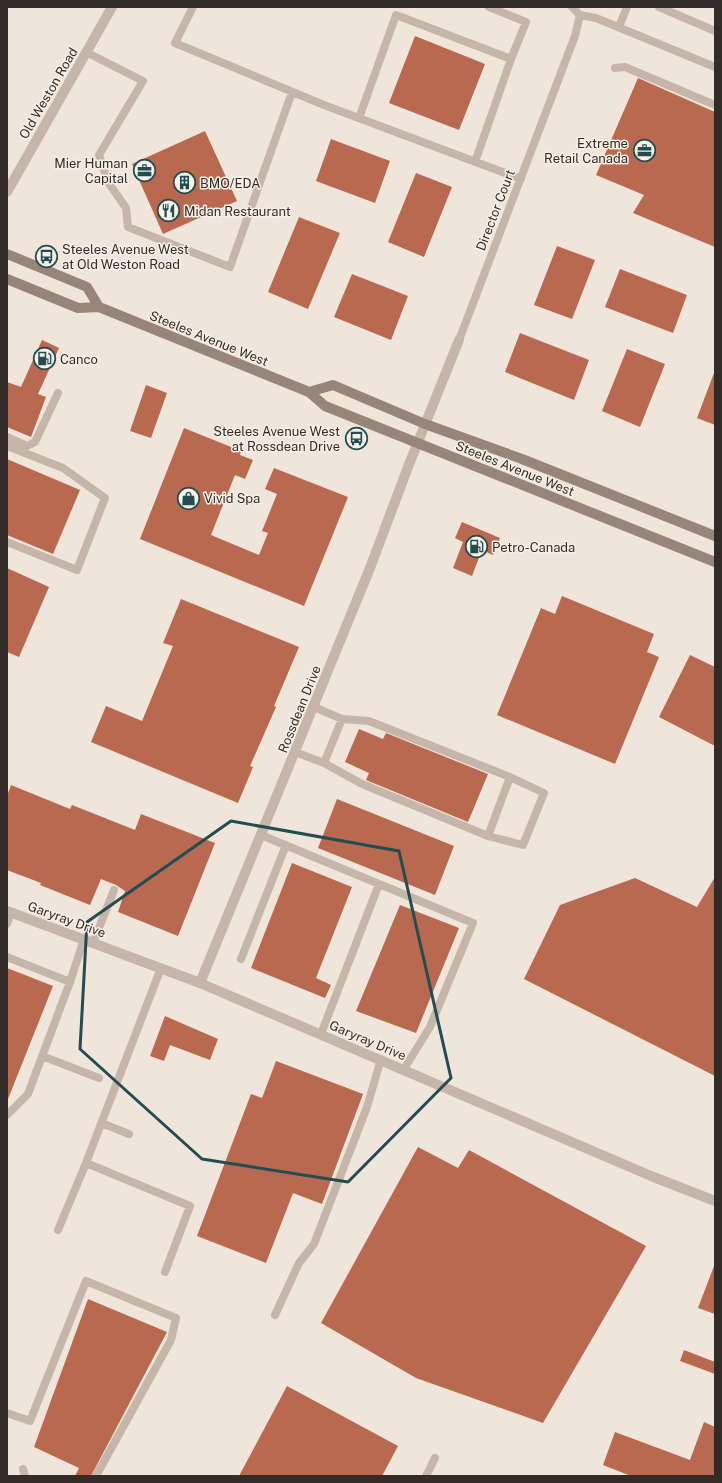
<svg xmlns="http://www.w3.org/2000/svg" width="722" height="1483" font-family="'Public Sans',sans-serif">
  <style>
    .building { fill: #b86950 }
    .lines { fill: none; stroke-linecap: round; stroke-linejoin: round }
    .lane { stroke: #c5b6a9; stroke-width: 8 }
    .street { stroke: #c5b6a9; stroke-width: 10 }
    .secondary { stroke: #98857a; stroke-width: 10 }
    .marked { fill: none; stroke: #224d50; stroke-width: 3; stroke-linejoin: round }
    .labels { text-anchor: middle; stroke-width: 3; stroke-linejoin: round; paint-order: stroke }
    .street-label { font-size: 13px; fill: #332b28; stroke: #f7f0e7 }
    .poi-label { font-size: 13px; fill: #332b28; stroke: #f7f0e7; text-anchor: start }
  </style>
  <rect width="100%" height="100%" fill="#efe5db"/>
  <path class="building" d="M 415,36 L 485,64 L 459,130 L 389,103 Z
    M 638,78 L 715,112 L 715,247 L 633,213 L 644,195 L 596,175 Z
    M 205,131 L 237,201 L 163,234 L 132,164 Z
    M 331,139 L 390,161 L 375,203 L 316,181 Z
    M 416,173 L 452,187 L 424,257 L 388,242 Z
    M 299,217 L 340,233 L 308,309 L 268,292 Z
    M 557,246 L 595,260 L 572,319 L 534,305 Z
    M 620,269 L 687,295 L 673,333 L 605,307 Z
    M 352,274 L 408,296 L 391,340 L 334,317 Z
    M 520,333 L 589,360 L 574,400 L 505,372 Z
    M 42,340 L 59,348 L 38,394 L 46,397 L 31,437 L 7,427 L 7,382 L 21,387 Z
    M 627,349 L 665,364 L 640,427 L 602,411 Z
    M 714,373 L 715,373 L 715,425 L 697,418 Z
    M 146,385 L 167,393 L 151,438 L 130,431 Z
    M 184,428 L 241,451 L 240,455 L 253,460 L 245,479 L 235,475 L 211,535 L 259,555 L 268,533 L 262,531 L 277,494 L 265,489 L 274,468 L 348,497 L 304,606 L 140,539 Z
    M 7,459 L 80,490 L 53,554 L 7,535 Z
    M 462,522 L 500,538 L 493,555 L 482,550 L 472,576 L 453,568 L 463,542 L 455,538 Z
    M 7,568 L 49,587 L 19,657 L 7,652 Z
    M 562,596 L 654,634 L 647,652 L 659,657 L 615,764 L 497,715 L 541,608 L 555,614 Z
    M 181,599 L 299,647 L 274,706 L 276,707 L 250,766 L 253,767 L 238,803 L 91,742 L 106,706 L 142,721 L 173,646 L 163,643 Z
    M 690,655 L 715,667 L 715,746 L 659,717 Z
    M 359,729 L 383,739 L 386,733 L 488,774 L 468,822 L 366,780 L 369,773 L 345,762 Z
    M 11,785 L 70,809 L 72,805 L 135,830 L 141,814 L 215,843 L 178,936 L 118,912 L 125,891 L 116,885 L 101,879 L 90,905 L 40,885 L 41,883 L 7,870 L 7,796 Z
    M 337,799 L 454,846 L 435,895 L 318,848 Z
    M 292,863 L 352,887 L 316,978 L 331,985 L 325,998 L 251,968 Z
    M 715,877 L 715,1076 L 524,979 L 560,905 L 635,878 L 697,907 Z
    M 400,905 L 459,928 L 416,1033 L 356,1011 Z
    M 7,968 L 53,986 L 8,1099 L 7,1099 Z
    M 165,1016 L 218,1039 L 210,1060 L 170,1045 L 164,1061 L 150,1056 Z
    M 276,1061 L 363,1094 L 322,1204 L 293,1193 L 266,1263 L 197,1236 L 251,1094 L 262,1098 Z
    M 418,1147 L 458,1168 L 469,1150 L 646,1246 L 543,1423 L 416,1378 L 321,1323 Z
    M 714,1266 L 715,1267 L 715,1314 L 698,1308 Z
    M 88,1299 L 167,1332 L 91,1476 L 75,1476 L 79,1468 L 34,1447 Z
    M 684,1350 L 715,1362 L 715,1374 L 680,1361 Z
    M 287,1386 L 398,1446 L 382,1476 L 239,1476 Z
    M 704,1422 L 715,1427 L 715,1476 L 631,1476 L 603,1465 L 615,1432 L 690,1460 Z"/>
  <g class="lines">
    <path class="lane" d="M 193,7 L 175,43 L 324,105 L 521,179
      M 489,7 L 526,22 L 511,59
      M 659,7 L 715,31
      M 580,15 L 596,18 L 715,67
      M 619,27 L 627,7
      M 86,52 L 143,81 L 99,155 L 108,182 L 126,208 L 128,227 L 230,267 L 292,92
      M 615,68 L 625,67 L 715,105
      M 359,118 L 396,15 L 511,59 L 475,162
      M 459,340 L 575,36 L 580,15 L 572,7
      M 7,437 L 27,446 L 35,442 L 58,393
      M 7,446 L 63,468 L 105,498 L 77,570 L 7,542
      M 295,752 L 324,763 L 342,719 L 314,707
      M 324,763 L 362,784 L 488,836 L 510,777 L 369,721 L 342,719
      M 261,835 L 473,923 L 430,1027 L 404,1069
      M 488,836 L 523,845 L 544,793 L 510,777
      M 7,924 L 11,912
      M 93,943 L 114,890
      M 7,957 L 70,982 L 84,939
      M 241,959 L 286,845
      M 321,1034 L 379,884
      M 42,1056 L 99,1078
      M 7,1115 L 28,1094 L 70,982
      M 101,1123 L 129,1134
      M 86,1163 L 190,1206 L 165,1272
      M 58,1230 L 86,1163 L 161,968
      M 275,1315 L 299,1263 L 314,1244 L 367,1107 L 381,1059
      M 7,1413 L 30,1421 L 86,1281 L 176,1318 L 171,1340 L 96,1476
      M 23,1469 L 25,1476
      M 426,1476 L 435,1458"/>
    <path class="street" d="M 7,192 L 112,7
      M 7,911 L 200,983 L 651,1176 L 715,1201
      M 200,983 L 370,568 L 408,467 L 459,340"/>
    <path class="secondary" d="M 7,254 L 87,287 L 99,307
      M 7,279 L 78,308 L 99,307 L 309,392 L 325,406 L 715,562
      M 309,392 L 333,385 L 425,424 L 522,459 L 715,536"/>
  </g>
  <path class="marked" d="M 231,821 L 399,851 L 451,1078 L 348,1182 L 202,1159 L 80,1049 L 87,922 Z"/>
  <defs>
    <symbol id="office-ring" viewBox="-11 -11 22 22"><circle r="9.5" fill="#f7f0e7" stroke="#224d50" stroke-width="1.5"/><path d="M-6-3h4V-5.5h4V-3h4V5H-6ZM-1-4.5V-3h2v-1.5ZM-6 0V1H6V0Z" fill="#224d50"/></symbol>
    <symbol id="building-ring" viewBox="-11 -11 22 22"><circle r="9.5" fill="#f7f0e7" stroke="#224d50" stroke-width="1.5"/><path d="M-4-6H4V6H1V3H-1V6H-4ZM-2.5-4.3h1.7v1.8h-1.7ZM.8-4.3h1.7v1.8H.8ZM-2.5-1h1.7V.8h-1.7ZM.8-1h1.7V.8H.8Z" fill="#224d50"/></symbol>
    <symbol id="restaurant-ring" viewBox="-11 -11 22 22"><circle r="9.5" fill="#f7f0e7" stroke="#224d50" stroke-width="1.5"/><path d="M-5-6h1v4h1v-4h1v4h1v-4h1v5L-1.5 .5V6h-2V.5L-5-1ZM5-6V6H3V1.5H1.5Q1.5-4 5-6Z" fill="#224d50"/></symbol>
    <symbol id="bus-ring" viewBox="-11 -11 22 22"><circle r="9.5" fill="#f7f0e7" stroke="#224d50" stroke-width="1.5"/><path d="M-5-6H5V4H4V6H2V4H-2V6H-4V4H-5ZM-3.5-4V0h7V-4ZM-3.5 1.2v1.5H-2V1.2ZM2 1.2v1.5H3.5V1.2Z" fill="#224d50"/></symbol>
    <symbol id="fuel-ring" viewBox="-11 -11 22 22"><circle r="9.5" fill="#f7f0e7" stroke="#224d50" stroke-width="1.5"/><path d="M-5.5-6h7V0h2V4h1.3V-2.5L3-4.5l.8-.8L6-3V5H2.5V1h-1V6h-7ZM-4.2-4.7v3.2H.2V-4.7Z" fill="#224d50"/></symbol>
    <symbol id="shop-ring" viewBox="-11 -11 22 22"><circle r="9.5" fill="#f7f0e7" stroke="#224d50" stroke-width="1.5"/><path d="M-5-2.5h2.3a2.7 3.5 0 0 1 5.4 0H5L5.5 6h-11ZM-1.5-2.5h3a1.5 2.3 0 0 0-3 0Z" fill="#224d50"/></symbol>
  </defs>
  <g fill-rule="evenodd">
    <use href="#office-ring" x="632" y="138" width="25" height="25"/>
    <use href="#office-ring" x="132" y="158" width="25" height="25"/>
    <use href="#building-ring" x="172" y="170" width="25" height="25"/>
    <use href="#restaurant-ring" x="156" y="198" width="25" height="25"/>
    <use href="#bus-ring" x="34" y="244" width="25" height="25"/>
    <use href="#fuel-ring" x="32" y="346" width="25" height="25"/>
    <use href="#bus-ring" x="344" y="426" width="25" height="25"/>
    <use href="#shop-ring" x="176" y="486" width="25" height="25"/>
    <use href="#fuel-ring" x="464" y="534" width="25" height="25"/>
  </g>
  <g class="labels">
    <g class="street-label">
      <text transform="translate(48 93) rotate(-60)" y="5">Old Weston Road</text>
      <text transform="translate(495 210) rotate(-69)" y="5">Director Court</text>
      <text transform="translate(209 338) rotate(22)" y="5">Steeles Avenue West</text>
      <text transform="translate(515 468) rotate(22)" y="5">Steeles Avenue West</text>
      <text transform="translate(299 709) rotate(-68)" y="5">Rossdean Drive</text>
      <text transform="translate(67 919) rotate(20)" y="5">Garyray Drive</text>
      <text transform="translate(368 1040) rotate(23)" y="5">Garyray Drive</text>
    </g>
    <g class="poi-label">
      <text x="628" y="148" text-anchor="end">Extreme<tspan x="628" dy="15">Retail Canada</tspan></text>
      <text x="128" y="168" text-anchor="end">Mier Human<tspan x="128" dy="15">Capital</tspan></text>
      <text x="200" y="188">BMO/EDA</text>
      <text x="184" y="216">Midan Restaurant</text>
      <text x="62" y="254">Steeles Avenue West<tspan x="62" dy="15">at Old Weston Road</tspan></text>
      <text x="60" y="364">Canco</text>
      <text x="340" y="436" text-anchor="end">Steeles Avenue West<tspan x="340" dy="15">at Rossdean Drive</tspan></text>
      <text x="204" y="503">Vivid Spa</text>
      <text x="492" y="552">Petro-Canada</text>
    </g>
  </g>
  <rect width="722" height="1483" fill="none" stroke="#332b28" stroke-width="16"/>
</svg>
